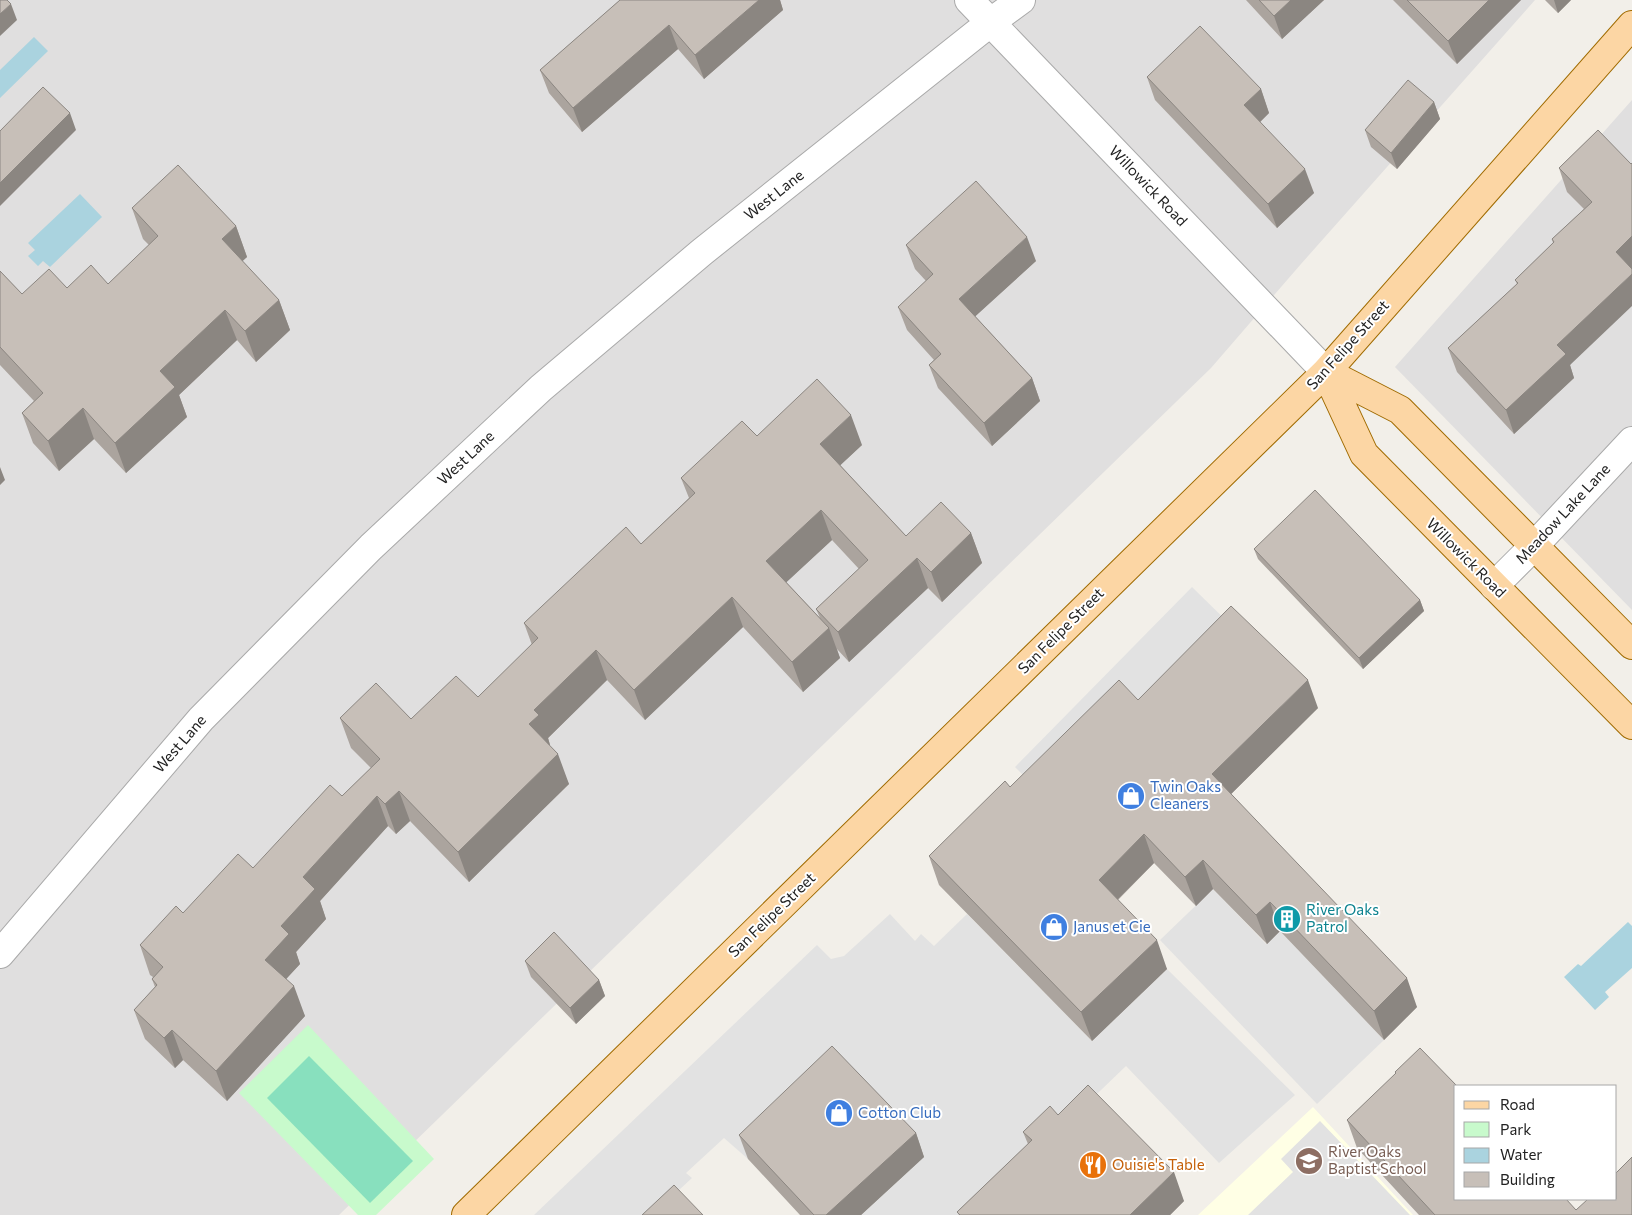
<svg xmlns="http://www.w3.org/2000/svg" width="1632" height="1215" font-family="Commissioner,sans-serif">
  <style>
    .residential { fill: #e0dfdf }
    .education { fill: #ffffe5 }
    .park { fill: #c8facc }
    .pitch { fill: #88e0be }
    .parking { fill: #e2e2e2 }
    .water { fill: #aad3df }
    .lines { fill: none; stroke-linecap: round; stroke-linejoin: round }
    .minor-casing { stroke: #a9a9a9; stroke-width: 30 }
    .major-casing { stroke: #a06b00; stroke-width: 30 }
    .minor { stroke: #fff; stroke-width: 28 }
    .major { stroke: #fcd6a4; stroke-width: 28 }
    .wall { fill: #aba49e; fill-rule: evenodd }
    .shaded-wall { fill: #8b8681 }
    .building { fill: #c7bfb8; stroke: #8b8681 }
    .labels { text-anchor: middle; stroke-width: 4; stroke-linejoin: round; paint-order: stroke }
    .street-label { font-size: 15px; fill: #222; stroke: #fff }
    .shop-label { font-size: 15px; fill: #366cbe; stroke: #fff; text-anchor: start }
    .culture-label { font-size: 15px; fill: #0d838f; stroke: #fff; text-anchor: start }
    .education-label { font-size: 15px; fill: #785e54; stroke: #fff; text-anchor: start }
    .food-label { font-size: 15px; fill: #c56008; stroke: #fff; text-anchor: start }
  </style>
  <rect width="100%" height="100%" fill="#f2efe9"/>
  <path class="residential" d="M 0,0 L 1535,0 L 1301,264 L 1211,368 L 339,1215 L 0,1215 Z
    M 1632,100 L 1632,610 L 1395,367 Z"/>
  <path class="education" d="M 1313,1107 L 1413,1215 L 1198,1215 Z"/>
  <path class="park" d="M 308,1025 L 434,1159 L 376,1215 L 358,1215 L 239,1093 Z"/>
  <path class="pitch" d="M 309,1056 L 413,1161 L 370,1203 L 267,1098 Z"/>
  <path class="parking" d="M 1192,587 L 1241,635 L 1043,795 L 1015,767 Z
    M 1213,889 L 1266,944 L 1280,931 L 1384,1040 L 1317,1104 L 1160,940 Z
    M 890,914 L 915,941 L 921,934 L 934,946 L 967,914 L 1092,1041 L 1167,969 L 1295,1095 L 1219,1163 L 1126,1066 L 971,1215 L 861,1215 L 748,1159 L 724,1138 L 686,1173 L 692,1178 L 652,1215 L 534,1215 L 817,945 L 831,959 L 844,956 Z
    M 1320,1121 L 1410,1215 L 1248,1215 L 1293,1172 L 1281,1159 Z"/>
  <path class="water" d="M 34,37 L 48,51 L 0,98 L 0,70 Z
    M 80,194 L 102,217 L 50,267 L 43,261 L 38,266 L 28,256 L 35,250 L 28,243 Z
    M 1628,922 L 1632,926 L 1632,968 L 1605,992 L 1609,997 L 1595,1010 L 1564,977 L 1578,964 L 1581,966 Z"/>
  <g class="lines">
    <defs>
      <path id="minor" d="M 969,0 L 1326,372
        M 1494,586 L 1534,546 L 1632,441
        M 0,954 L 201,719 L 371,547 L 541,388 L 702,252 L 991,22 L 1021,0"/>
      <path id="major" d="M 1326,372 L 1364,454 L 1632,725
        M 1326,372 L 1400,410 L 1632,645
        M 466,1215 L 1326,372 L 1632,25"/>
    </defs>
    <use href="#minor" class="minor-casing"/>
    <use href="#major" class="major-casing"/>
    <use href="#minor" class="minor"/>
    <use href="#major" class="major"/>
  </g>
  <path class="wall" d="M 620,0 L 780,0 L 783,10 L 704,79 L 678,49 L 582,132 L 549,93 L 540,70 Z
    M 1246,0 L 1324,0 L 1282,39 Z
    M 1393,0 L 1521,0 L 1457,64 Z
    M 1545,0 L 1571,0 L 1558,13 Z
    M 1147,77 L 1261,89 L 1269,113 L 1260,122 L 1314,193 L 1277,228 L 1155,100 Z
    M 1434,102 L 1440,119 L 1397,169 L 1371,147 L 1365,130 Z
    M 1598,130 L 1632,269 L 1570,365 L 1574,378 L 1514,434 L 1457,372 L 1448,348 L 1517,284 L 1515,280 L 1553,243 L 1552,239 L 1584,209 L 1567,192 L 1559,168 Z
    M 132,208 L 236,226 L 247,257 L 242,261 L 279,300 L 290,330 L 256,362 L 237,340 L 179,395 L 187,417 L 126,473 L 94,439 L 59,471 L 33,443 L 22,413 L 34,401 L 0,365 L 0,271 L 22,294 L 67,288 L 108,284 L 149,245 L 143,239 Z
    M 906,245 L 1036,261 L 975,316 L 1032,378 L 1040,401 L 992,446 L 938,388 L 929,365 L 934,360 L 907,330 L 898,307 L 926,281 L 915,269 Z
    M 757,436 L 862,445 L 840,465 L 906,536 L 971,533 L 982,563 L 942,602 L 928,588 L 849,662 L 837,649 L 840,658 L 803,692 L 743,627 L 645,720 L 607,680 L 548,738 L 550,745 L 549,745 L 569,784 L 469,882 L 410,821 L 396,834 L 388,826 L 320,901 L 326,919 L 296,952 L 300,964 L 286,979 L 305,1016 L 227,1101 L 183,1060 L 175,1068 L 145,1039 L 134,1010 L 155,987 L 152,979 L 153,977 L 150,975 L 140,945 L 183,913 L 253,868 L 342,796 L 371,768 L 351,748 L 340,718 L 411,719 L 478,697 L 532,645 L 524,623 L 641,544 L 689,498 L 681,478 ZM 832,540 L 859,569 L 816,609 L 820,618 L 786,582 Z
    M 1254,549 L 1420,600 L 1424,611 L 1363,669 L 1258,559 Z
    M 1138,700 L 1318,708 L 1231,794 L 1417,1007 L 1384,1040 L 1280,931 L 1267,944 L 1213,889 L 1196,906 L 1154,863 L 1118,900 L 1167,969 L 1092,1041 L 939,885 L 929,856 L 1010,787 Z
    M 525,961 L 599,980 L 605,996 L 576,1024 L 531,977 Z
    M 1395,1072 L 1576,1210 L 1632,1215 L 1419,1215 L 1357,1148 L 1347,1120 L 1396,1074 Z
    M 1058,1115 L 1184,1201 L 1170,1215 L 959,1215 L 957,1212 L 1028,1144 L 1023,1132 Z
    M 916,1133 L 924,1157 L 861,1215 L 800,1215 L 748,1159 L 739,1135 Z"/>
  <path class="shaded-wall" d="M 759,0 L 780,0 L 783,10 L 704,79 L 695,55 Z
    M 1291,0 L 1324,0 L 1282,39 L 1274,16 Z
    M 1489,0 L 1521,0 L 1457,64 L 1448,41 Z
    M 1554,0 L 1571,0 L 1558,13 Z
    M 11,4 L 17,20 L 0,36 L 0,14 Z
    M 669,25 L 678,49 L 582,132 L 573,108 Z
    M 1261,89 L 1269,113 L 1253,129 L 1244,105 Z
    M 1434,102 L 1440,119 L 1397,169 L 1391,153 Z
    M 70,113 L 76,130 L 0,206 L 0,183 Z
    M 1305,169 L 1314,193 L 1277,228 L 1268,204 Z
    M 236,226 L 247,257 L 233,270 L 222,239 Z
    M 1632,236 L 1632,269 L 1624,276 L 1616,252 Z
    M 1027,237 L 1036,261 L 968,323 L 959,299 Z
    M 1632,274 L 1632,306 L 1570,365 L 1574,378 L 1514,434 L 1506,410 L 1557,345 Z
    M 279,300 L 290,330 L 256,362 L 245,331 Z
    M 225,310 L 237,340 L 179,395 L 187,417 L 126,473 L 115,443 L 160,371 Z
    M 1032,378 L 1040,401 L 992,446 L 984,423 Z
    M 83,408 L 94,439 L 59,471 L 48,441 Z
    M 851,415 L 862,445 L 831,474 L 820,444 Z
    M 0,467 L 5,480 L 0,485 Z
    M 821,510 L 832,540 L 777,591 L 766,561 Z
    M 971,533 L 982,563 L 942,602 L 931,572 Z
    M 917,558 L 928,588 L 849,662 L 838,632 Z
    M 732,597 L 743,627 L 645,720 L 634,690 Z
    M 1420,600 L 1424,611 L 1363,669 L 1359,658 Z
    M 829,628 L 840,658 L 803,692 L 792,662 Z
    M 596,650 L 607,680 L 548,738 L 550,745 L 540,754 L 529,724 L 534,710 Z
    M 1308,680 L 1318,708 L 1222,803 L 1212,774 Z
    M 558,754 L 569,784 L 469,882 L 458,852 Z
    M 399,791 L 410,821 L 396,834 L 385,804 Z
    M 377,796 L 388,826 L 320,901 L 326,919 L 296,952 L 300,964 L 276,990 L 265,960 L 281,926 L 303,877 Z
    M 1144,834 L 1154,863 L 1109,908 L 1099,880 Z
    M 1203,860 L 1213,889 L 1196,906 L 1185,877 Z
    M 1270,902 L 1280,931 L 1267,944 L 1256,915 Z
    M 1157,940 L 1167,969 L 1092,1041 L 1081,1012 Z
    M 1407,978 L 1417,1007 L 1384,1040 L 1374,1011 Z
    M 599,980 L 605,996 L 576,1024 L 570,1008 Z
    M 294,986 L 305,1016 L 227,1101 L 216,1071 Z
    M 172,1030 L 183,1060 L 175,1068 L 164,1038 Z
    M 916,1133 L 924,1157 L 861,1215 L 826,1215 Z
    M 1174,1172 L 1184,1201 L 1170,1215 L 1130,1215 Z"/>
  <path class="building" d="M 0,0 L 7,0 L 11,4 L 0,14 Z
    M 620,0 L 759,0 L 695,55 L 669,25 L 573,108 L 540,70 Z
    M 1259,0 L 1291,0 L 1274,16 Z
    M 1407,0 L 1489,0 L 1448,41 Z
    M 1200,26 L 1261,89 L 1244,105 L 1305,169 L 1268,204 L 1147,77 Z
    M 1408,80 L 1434,102 L 1391,153 L 1365,130 Z
    M 43,87 L 70,113 L 0,183 L 0,131 Z
    M 1598,130 L 1631,164 L 1632,163 L 1632,236 L 1616,252 L 1632,269 L 1632,274 L 1557,345 L 1566,354 L 1506,410 L 1448,348 L 1518,283 L 1515,280 L 1554,242 L 1552,239 L 1592,202 L 1559,168 Z
    M 178,165 L 236,226 L 222,239 L 279,300 L 245,331 L 225,310 L 160,371 L 175,387 L 115,443 L 83,408 L 48,441 L 22,413 L 43,393 L 0,347 L 0,271 L 22,294 L 49,269 L 67,288 L 91,265 L 108,284 L 158,236 L 132,208 Z
    M 976,181 L 1027,237 L 959,299 L 1032,378 L 984,423 L 929,365 L 941,354 L 898,307 L 933,274 L 906,245 Z
    M 817,379 L 851,415 L 820,444 L 906,536 L 941,502 L 971,533 L 931,572 L 917,558 L 838,632 L 816,609 L 868,560 L 821,510 L 766,561 L 829,628 L 792,662 L 732,597 L 634,690 L 596,650 L 534,710 L 539,715 L 529,724 L 558,754 L 458,852 L 399,791 L 385,804 L 377,796 L 303,877 L 315,889 L 281,926 L 289,934 L 265,960 L 294,986 L 216,1071 L 172,1030 L 164,1038 L 134,1010 L 157,985 L 152,979 L 163,967 L 140,945 L 176,906 L 183,913 L 238,854 L 253,868 L 330,785 L 342,796 L 380,759 L 340,718 L 376,683 L 411,719 L 456,676 L 478,697 L 538,638 L 524,623 L 626,527 L 641,544 L 695,493 L 681,478 L 742,421 L 757,436 Z
    M 1315,490 L 1420,600 L 1359,658 L 1254,549 Z
    M 1231,606 L 1308,680 L 1212,774 L 1407,978 L 1374,1011 L 1270,902 L 1256,915 L 1203,860 L 1185,877 L 1144,834 L 1099,880 L 1157,940 L 1081,1012 L 929,856 L 1005,781 L 1010,787 L 1119,680 L 1138,700 Z
    M 554,932 L 599,980 L 570,1008 L 525,961 Z
    M 832,1046 L 916,1133 L 826,1215 L 814,1215 L 739,1135 Z
    M 1420,1048 L 1457,1086 L 1456,1086 L 1456,1199 L 1566,1199 L 1576,1210 L 1588,1199 L 1616,1199 L 1616,1173 L 1632,1157 L 1632,1215 L 1435,1215 L 1347,1120 L 1396,1073 L 1395,1072 Z
    M 1088,1085 L 1174,1172 L 1130,1215 L 960,1215 L 957,1212 L 1032,1140 L 1023,1132 L 1050,1106 L 1058,1115 Z
    M 674,1185 L 703,1215 L 642,1215 Z"/>
  <defs>
    <symbol id="shop-disc" viewBox="-11 -11 22 22"><circle r="9.5" fill="#3f7fe0" stroke="#fff"/><path d="M-5-2.5h2.3a2.7 3.5 0 0 1 5.4 0H5L5.5 6h-11ZM-1.5-2.5h3a1.5 2.3 0 0 0-3 0Z" fill="#fff"/></symbol>
    <symbol id="building-disc" viewBox="-11 -11 22 22"><circle r="9.5" fill="#0f9aa8" stroke="#fff"/><path d="M-4-6H4V6H1V3H-1V6H-4ZM-2.5-4.3h1.7v1.8h-1.7ZM.8-4.3h1.7v1.8H.8ZM-2.5-1h1.7V.8h-1.7ZM.8-1h1.7V.8H.8Z" fill="#fff"/></symbol>
    <symbol id="school-disc" viewBox="-11 -11 22 22"><circle r="9.5" fill="#8d6e63" stroke="#fff"/><path d="M0-5L7-2L0 1L-7-2ZM-4 1L0 2.5L4 1V4Q0 6-4 4Z" fill="#fff"/></symbol>
    <symbol id="restaurant-disc" viewBox="-11 -11 22 22"><circle r="9.5" fill="#e8710a" stroke="#fff"/><path d="M-5-6h1v4h1v-4h1v4h1v-4h1v5L-1.5 .5V6h-2V.5L-5-1ZM5-6V6H3V1.5H1.5Q1.5-4 5-6Z" fill="#fff"/></symbol>
  </defs>
  <g fill-rule="evenodd">
    <use href="#shop-disc" x="1115" y="780" width="32" height="32"/>
    <use href="#building-disc" x="1271" y="903" width="32" height="32"/>
    <use href="#shop-disc" x="1038" y="911" width="32" height="32"/>
    <use href="#shop-disc" x="823" y="1097" width="32" height="32"/>
    <use href="#school-disc" x="1293" y="1145" width="32" height="32"/>
    <use href="#restaurant-disc" x="1077" y="1149" width="32" height="32"/>
  </g>
  <g class="labels">
    <g class="street-label">
      <text transform="translate(1148 186) rotate(46)" y="5">Willowick Road</text>
      <text transform="translate(774 195) rotate(-38)" y="5">West Lane</text>
      <text transform="translate(1348 345) rotate(-48)" y="5">San Felipe Street</text>
      <text transform="translate(466 458) rotate(-43)" y="5">West Lane</text>
      <text transform="translate(1563 514) rotate(-47)" y="5">Meadow Lake Lane</text>
      <text transform="translate(1466 558) rotate(45)" y="5">Willowick Road</text>
      <text transform="translate(1061 631) rotate(-45)" y="5">San Felipe Street</text>
      <text transform="translate(180 744) rotate(-49)" y="5">West Lane</text>
      <text transform="translate(772 915) rotate(-44)" y="5">San Felipe Street</text>
    </g>
    <g class="shop-label">
      <text x="1150" y="792">Twin Oaks<tspan x="1150" dy="17">Cleaners</tspan></text>
      <text x="1073" y="932">Janus et Cie</text>
      <text x="858" y="1118">Cotton Club</text>
    </g>
    <g class="culture-label">
      <text x="1306" y="915">River Oaks<tspan x="1306" dy="17">Patrol</tspan></text>
    </g>
    <g class="education-label">
      <text x="1328" y="1157">River Oaks<tspan x="1328" dy="17">Baptist School</tspan></text>
    </g>
    <g class="food-label">
      <text x="1112" y="1170">Ouisie's Table</text>
    </g>
  </g>
  <rect x="1454" y="1085" width="162" height="115" fill="#ffffff" stroke="#a7a7a7"/>
  <rect x="1464" y="1101" width="25" height="8" fill="#fcd6a4" stroke="#a7a7a7"/>
  <text x="1500" y="1110" font-size="15" fill="#222222">Road</text>
  <rect x="1464" y="1122" width="25" height="15" fill="#c8facc" stroke="#a7a7a7"/>
  <text x="1500" y="1135" font-size="15" fill="#222222">Park</text>
  <rect x="1464" y="1148" width="25" height="15" fill="#aad3df" stroke="#a7a7a7"/>
  <text x="1500" y="1160" font-size="15" fill="#222222">Water</text>
  <rect x="1464" y="1172" width="25" height="15" fill="#c7bfb8" stroke="#a7a7a7"/>
  <text x="1500" y="1185" font-size="15" fill="#222222">Building</text>
</svg>
